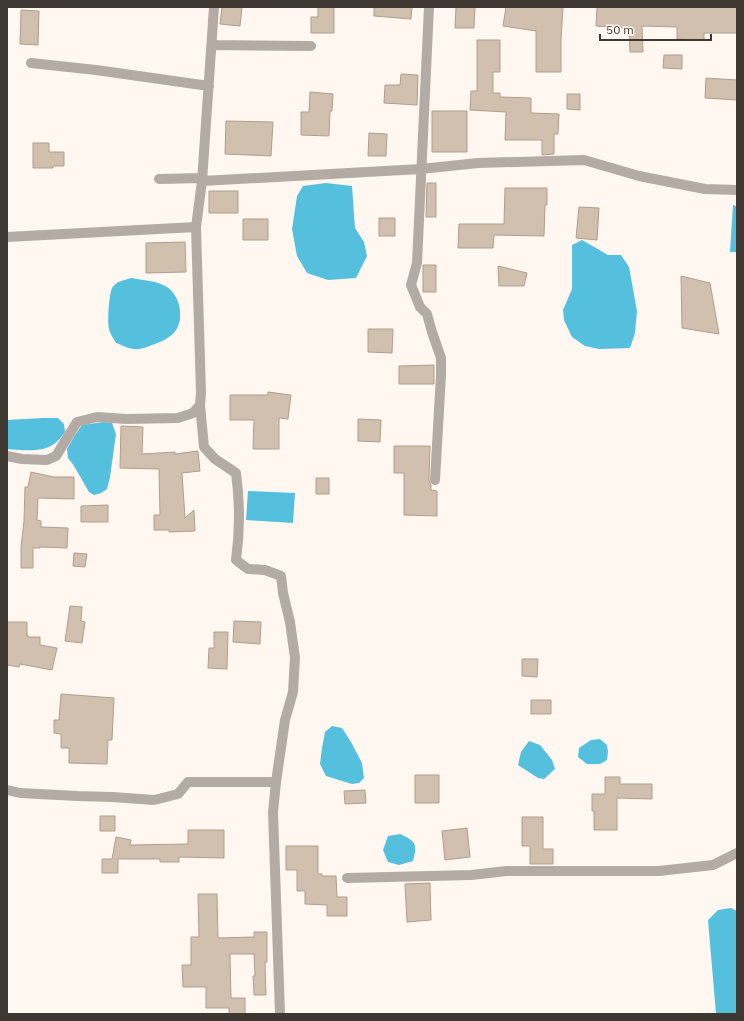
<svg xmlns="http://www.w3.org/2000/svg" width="744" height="1021" font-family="'IBM Plex Sans',sans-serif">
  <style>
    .water { fill: #54c0de }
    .building { fill: #d2c0af; stroke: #af9e8e }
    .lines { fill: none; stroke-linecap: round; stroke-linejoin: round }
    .minor { stroke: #b4aba5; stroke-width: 10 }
  </style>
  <rect width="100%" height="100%" fill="#fff7f0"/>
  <path class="water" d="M 326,183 L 352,186 L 355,228 L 364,242 L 367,256 L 356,278 L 328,280 L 307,273 L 297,256 L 292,229 L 297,196 L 303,186 Z
    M 733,205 L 737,206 L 737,252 L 730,252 Z
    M 582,240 L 596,248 L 608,255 L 621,255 L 629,267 L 637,311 L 635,333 L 630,348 L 599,349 L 585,346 L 572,337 L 564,320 L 563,310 L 572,289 L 572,245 Z
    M 131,278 C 143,280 157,281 167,287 C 173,291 177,298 179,305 C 184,328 173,338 152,345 C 147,347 140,350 134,349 C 129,349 122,345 116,343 C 114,339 110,334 109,329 C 107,322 109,295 112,288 C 116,281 125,280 131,278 Z
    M 43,418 L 58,418 L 64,424 L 65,432 C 62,436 58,441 54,444 C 42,453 21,450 7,449 L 7,420 Z
    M 104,422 L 112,423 L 116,434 L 110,477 L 107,489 L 101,493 L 94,495 L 89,492 L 74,466 L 68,458 L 67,449 L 75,435 L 82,425 Z
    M 248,491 L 295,493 L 293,523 L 246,520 Z
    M 332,726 L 342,728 L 351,742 L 362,763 L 364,778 L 359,783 L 352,784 L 326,776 L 320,764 L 322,748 L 325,732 Z
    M 600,739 L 607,745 L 608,752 L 607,760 L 600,764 L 587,764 L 578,757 L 579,748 L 591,740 Z
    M 529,741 L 540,745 L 552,760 L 555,769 L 544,779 L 538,778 L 518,765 L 521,752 Z
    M 400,834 C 415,841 418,843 413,861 L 399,865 L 388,862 L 383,850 L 388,836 Z
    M 731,908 L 737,911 L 737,1014 L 716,1014 L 708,920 L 718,910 Z"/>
  <path class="building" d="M 222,7 L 242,7 L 240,26 L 220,24 Z
    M 318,7 L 334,7 L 334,33 L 311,33 L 311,17 L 318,17 Z
    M 374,7 L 412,7 L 411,19 L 374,16 Z
    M 456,7 L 475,7 L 474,28 L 455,28 Z
    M 506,7 L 563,7 L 561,40 L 561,72 L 536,72 L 536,31 L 503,26 Z
    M 597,7 L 737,7 L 737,33 L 704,33 L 704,40 L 677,39 L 677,27 L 642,26 L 643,52 L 630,52 L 629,31 L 625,30 L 625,28 L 596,26 Z
    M 21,10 L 39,11 L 38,45 L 20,44 Z
    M 477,40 L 500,40 L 500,72 L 493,72 L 493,93 L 500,93 L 500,97 L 531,98 L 531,113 L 559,114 L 558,134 L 554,134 L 554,154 L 542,155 L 542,140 L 505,140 L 506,112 L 470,110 L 471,91 L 477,91 Z
    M 664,55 L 682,55 L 682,69 L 663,68 Z
    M 401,74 L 418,75 L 417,105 L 384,103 L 385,85 L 400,85 Z
    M 706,78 L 737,80 L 737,100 L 705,98 Z
    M 310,92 L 333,94 L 332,111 L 330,111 L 329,136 L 301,135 L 301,112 L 309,112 Z
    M 567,94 L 580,94 L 580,110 L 567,109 Z
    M 432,111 L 467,111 L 467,152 L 432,152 Z
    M 226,121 L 273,122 L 271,156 L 225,154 Z
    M 369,133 L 387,134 L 386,156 L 368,156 Z
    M 33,143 L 49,143 L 49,152 L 64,152 L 64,166 L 53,166 L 53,168 L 33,168 Z
    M 427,183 L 436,183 L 436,217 L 426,217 Z
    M 505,188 L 547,188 L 547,205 L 545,205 L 544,236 L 494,235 L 493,248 L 458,248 L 459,224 L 504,224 Z
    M 209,191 L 238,191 L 238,213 L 209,213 Z
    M 579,207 L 599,208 L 597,240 L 576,238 Z
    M 379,218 L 395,218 L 395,236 L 379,236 Z
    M 243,219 L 268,219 L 268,240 L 243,240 Z
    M 185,242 L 186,272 L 146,273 L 146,243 Z
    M 423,265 L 436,265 L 436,292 L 423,292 Z
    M 498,266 L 527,273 L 524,286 L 499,286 Z
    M 681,276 L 710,283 L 719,334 L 682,328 Z
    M 368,329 L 393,329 L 392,353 L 368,352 Z
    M 434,365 L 434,384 L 399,384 L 399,366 Z
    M 268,392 L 291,395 L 288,419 L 279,418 L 279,449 L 253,449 L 254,420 L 230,420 L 230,395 L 268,395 Z
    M 358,419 L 381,420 L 380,442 L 358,441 Z
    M 121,426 L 143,427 L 142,454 L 175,452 L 175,454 L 198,451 L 200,471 L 182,473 L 185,518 L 194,510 L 195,531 L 169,532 L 169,530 L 154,530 L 154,515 L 160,515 L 159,469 L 120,468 Z
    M 394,446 L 430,446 L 429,480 L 431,485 L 431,490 L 437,491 L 437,516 L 404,515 L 404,473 L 394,473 Z
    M 31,472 L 54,477 L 74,477 L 74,499 L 38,498 L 37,520 L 41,521 L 41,527 L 68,528 L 67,548 L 40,547 L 40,548 L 33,548 L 33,568 L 21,568 L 21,547 L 24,521 L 25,487 L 28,487 Z
    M 316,478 L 329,478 L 329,494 L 316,494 Z
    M 108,505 L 108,522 L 81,522 L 81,506 Z
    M 74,553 L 87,554 L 85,567 L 73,566 Z
    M 70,606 L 82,607 L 81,621 L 85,622 L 82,643 L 65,641 Z
    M 234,621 L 261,622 L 260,644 L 233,642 Z
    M 7,622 L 27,622 L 27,635 L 28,635 L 28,637 L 40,637 L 40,645 L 57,648 L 52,670 L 20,664 L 19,667 L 7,665 Z
    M 214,632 L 228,632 L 227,669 L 208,668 L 209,648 L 214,648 Z
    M 522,659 L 538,659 L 537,677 L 522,676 Z
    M 61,694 L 114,698 L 112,740 L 108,740 L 107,764 L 69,763 L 69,748 L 61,748 L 61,734 L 54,733 L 54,720 L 59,720 Z
    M 531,700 L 551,700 L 551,714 L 531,714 Z
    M 415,775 L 439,775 L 439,803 L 415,803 Z
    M 605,777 L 620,777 L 620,784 L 652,784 L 652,799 L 617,798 L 617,830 L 594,830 L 594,811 L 592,811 L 592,794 L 605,794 Z
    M 365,790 L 366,803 L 345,804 L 344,791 Z
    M 100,816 L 115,816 L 115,831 L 100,831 Z
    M 522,817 L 543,817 L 543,849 L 553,849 L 553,864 L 530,864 L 530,846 L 522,846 Z
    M 467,828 L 470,857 L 445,860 L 442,831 Z
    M 188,830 L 224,830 L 224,858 L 179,857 L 179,862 L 160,862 L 160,859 L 118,859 L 118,873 L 102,873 L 102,859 L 112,859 L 116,837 L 131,840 L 130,845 L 188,844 Z
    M 286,846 L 318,846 L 318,874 L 322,874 L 322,876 L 336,876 L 337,897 L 347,897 L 347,916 L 327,916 L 327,905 L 305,904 L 305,891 L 297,891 L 297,870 L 286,870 Z
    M 430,883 L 431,920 L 407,922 L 405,884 Z
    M 198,894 L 217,894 L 218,938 L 254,937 L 254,932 L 267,932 L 267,962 L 265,962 L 266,995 L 254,995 L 253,976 L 255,976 L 254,954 L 230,954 L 231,998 L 245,998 L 245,1014 L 229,1014 L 229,1008 L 206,1008 L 206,987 L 183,987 L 182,965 L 191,965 L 191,937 L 199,937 Z"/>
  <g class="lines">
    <path class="minor" d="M 429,7 L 417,263 L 411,285 L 420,307 L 427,314 L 432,332 L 441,358 L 441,375 L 435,480
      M 212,45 L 311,46
      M 31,63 L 96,70 L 209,86
      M 159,179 L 202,178
      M 202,181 L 421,169 L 478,163 L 584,160 L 639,176 L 705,189 L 737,190
      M 7,237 L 196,227 L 202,181 L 214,7
      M 200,405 L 204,447 L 215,459 L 236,473 C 240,502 240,531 236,560 L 248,569 L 265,570 L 281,576 L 283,593 L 290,622 L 295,658 L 293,692 L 285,720 L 276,782 L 273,812 L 280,1014
      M 7,456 L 22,459 L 47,460 L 56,456 L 77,422 L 97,417 L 126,419 L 178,418 L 193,413 L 200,405 L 201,393 L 196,227
      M 7,790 L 20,793 L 77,796 L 112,797 L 154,800 L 178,794 L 188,782 L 276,782
      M 347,878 L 471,875 L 507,871 L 659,871 L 713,865 L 737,853"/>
  </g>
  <rect width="744" height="1021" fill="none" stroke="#3f3731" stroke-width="16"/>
  <path d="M600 34v6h111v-6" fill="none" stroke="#3f3731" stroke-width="2"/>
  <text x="606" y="34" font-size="12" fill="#3f3731" stroke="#fff7f0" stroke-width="3" paint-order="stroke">50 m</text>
</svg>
